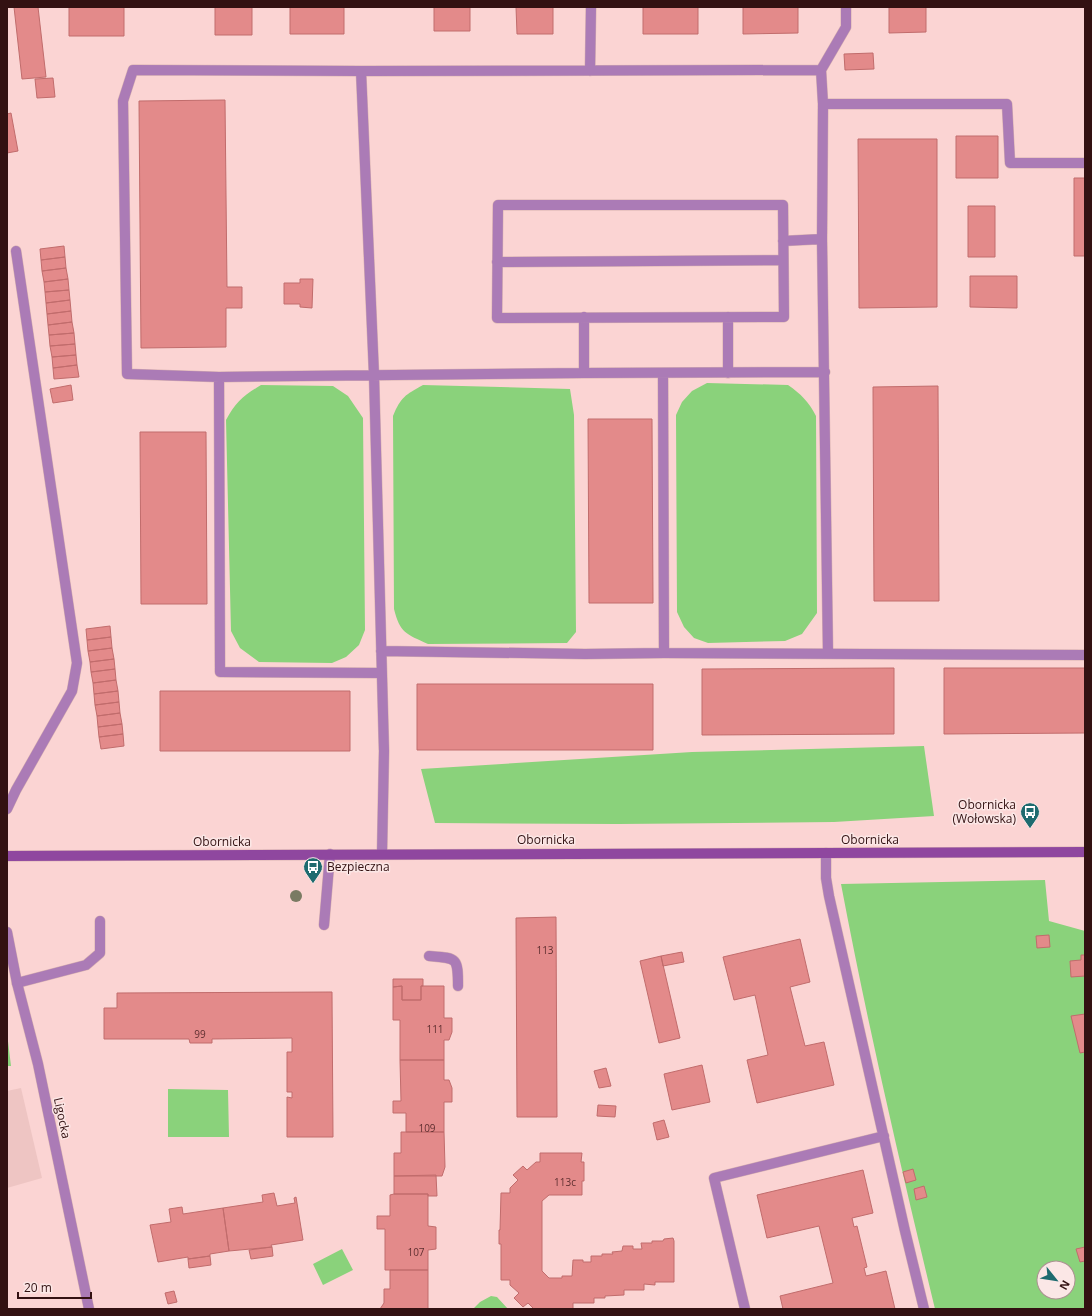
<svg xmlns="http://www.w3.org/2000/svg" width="1092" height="1316" font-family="'Open Sans',sans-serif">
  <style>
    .built { fill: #eec5c3 }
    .green { fill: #8ad27b; fill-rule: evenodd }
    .building { fill: #e38a8a; stroke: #c16c6c }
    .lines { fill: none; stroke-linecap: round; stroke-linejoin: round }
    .lane-casing { stroke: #d7b1b0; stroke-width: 11 }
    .street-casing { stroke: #d7b1b0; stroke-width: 11 }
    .secondary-casing { stroke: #d7b1b0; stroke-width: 11 }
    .lane { stroke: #ab7bb6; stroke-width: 10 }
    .street { stroke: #ab7bb6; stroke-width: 10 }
    .secondary { stroke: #8f479f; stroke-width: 10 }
    .tree { fill: #7a7b63 }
    .labels { text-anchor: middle; stroke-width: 3; stroke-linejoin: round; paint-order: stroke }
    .number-label { font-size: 10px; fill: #5f2f30 }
    .poi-label { font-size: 12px; fill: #331112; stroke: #fbe7e6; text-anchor: end }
    .street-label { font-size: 12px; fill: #331112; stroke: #fbe7e6 }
  </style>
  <rect width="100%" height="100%" fill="#fbd4d3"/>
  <path class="built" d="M 21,1088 L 42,1178 L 7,1188 L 7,1091 Z"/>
  <path class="green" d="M 707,383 L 788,385 C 801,394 809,402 816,416 L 817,613 L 802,634 L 785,641 L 708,643 L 694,638 L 684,627 L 677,612 L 676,415 L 682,402 L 692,391 Z
    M 261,385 L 333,386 L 348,396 L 363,418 L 365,630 L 359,645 L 346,657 L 332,663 L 259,662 L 240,648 L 231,631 L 226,420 C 236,402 243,396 261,385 Z
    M 423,385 L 570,389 L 574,415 L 576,632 L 567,643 L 428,644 C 406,634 400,633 394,609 L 393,416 C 401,397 405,395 423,385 Z
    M 924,746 L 934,816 L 834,822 L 618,824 L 435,823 L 421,769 L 692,752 Z
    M 1045,880 L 1049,921 L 1085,931 L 1085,1309 L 935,1309 C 901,1168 868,1027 841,884 ZM 1044,1268 L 1068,1268 L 1068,1292 L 1044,1292 Z
    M 7,1033 L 11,1066 L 7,1066 Z
    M 168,1089 L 228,1090 L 229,1137 L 168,1137 Z
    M 342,1249 L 353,1270 L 323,1285 L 313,1264 Z
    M 491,1296 L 497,1297 L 508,1309 L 473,1309 L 480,1302 Z"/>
  <path class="building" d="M 14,7 L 38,7 L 46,77 L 22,79 Z
    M 69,7 L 124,7 L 124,36 L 69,36 Z
    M 215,7 L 252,7 L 252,35 L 215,35 Z
    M 290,7 L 344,7 L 344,34 L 290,34 Z
    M 434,7 L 470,7 L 470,31 L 434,31 Z
    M 516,7 L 553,7 L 553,34 L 517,34 Z
    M 643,7 L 698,7 L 698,34 L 643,34 Z
    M 743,7 L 798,7 L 798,33 L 743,34 Z
    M 889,7 L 926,7 L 926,32 L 889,33 Z
    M 873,53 L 874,69 L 845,70 L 844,54 Z
    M 53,78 L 55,97 L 37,98 L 35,79 Z
    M 225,100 L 227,287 L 242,287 L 242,308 L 226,308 L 226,347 L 141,348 L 139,101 Z
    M 11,113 L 18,151 L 7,153 L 7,114 Z
    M 956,136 L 998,136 L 998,178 L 956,178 Z
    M 858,139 L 937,139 L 937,307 L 859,308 Z
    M 1074,178 L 1085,178 L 1085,256 L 1074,256 Z
    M 968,206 L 995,206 L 995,257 L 968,257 Z
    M 64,246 L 65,257 L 41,260 L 40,249 Z
    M 65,257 L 66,268 L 42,271 L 41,260 Z
    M 66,268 L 68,279 L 44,282 L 42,271 Z
    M 970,276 L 1017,276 L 1017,308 L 970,307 Z
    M 68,279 L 69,290 L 45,292 L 44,282 Z
    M 300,279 L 313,279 L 312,308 L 300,307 L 300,304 L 284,304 L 284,283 L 300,283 Z
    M 69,290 L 70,300 L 46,303 L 45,292 Z
    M 70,300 L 71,311 L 47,314 L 46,303 Z
    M 71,311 L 72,322 L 48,325 L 47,314 Z
    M 72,322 L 74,333 L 49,335 L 48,325 Z
    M 74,333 L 75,344 L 50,346 L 49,335 Z
    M 75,344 L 76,355 L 52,357 L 50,346 Z
    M 76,355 L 77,365 L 53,368 L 52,357 Z
    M 77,365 L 79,377 L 54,379 L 53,368 Z
    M 71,385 L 73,400 L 53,403 L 50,389 Z
    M 938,386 L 939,601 L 874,601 L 873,387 Z
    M 588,419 L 652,419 L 653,603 L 589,603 Z
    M 140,432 L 206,432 L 207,604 L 141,604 Z
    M 110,626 L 111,637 L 87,640 L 86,629 Z
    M 111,637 L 112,648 L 88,651 L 87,640 Z
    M 112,648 L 114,659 L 90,662 L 88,651 Z
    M 114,659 L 115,669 L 91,672 L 90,662 Z
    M 894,668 L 894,734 L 702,735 L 702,669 Z
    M 944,668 L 1085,668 L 1085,733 L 944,734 Z
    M 115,669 L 116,680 L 93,683 L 91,672 Z
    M 116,680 L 118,691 L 94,694 L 93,683 Z
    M 417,684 L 653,684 L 653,750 L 417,750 Z
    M 118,691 L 119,702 L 95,705 L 94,694 Z
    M 160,691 L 350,691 L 350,751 L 160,751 Z
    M 119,702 L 120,713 L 97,716 L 95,705 Z
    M 120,713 L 122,724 L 98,727 L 97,716 Z
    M 122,724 L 123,734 L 99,737 L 98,727 Z
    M 123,734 L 124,746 L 101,749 L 99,737 Z
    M 556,917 L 557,1117 L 517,1117 L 516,918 Z
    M 1049,935 L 1050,947 L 1037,948 L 1036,936 Z
    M 800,939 L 810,982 L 790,987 L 805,1046 L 824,1042 L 834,1085 L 757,1103 L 747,1060 L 768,1055 L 755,995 L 734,1000 L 723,957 Z
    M 682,952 L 684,962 L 663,966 L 661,956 Z
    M 1081,955 L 1085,955 L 1085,976 L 1071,977 L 1070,961 L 1081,960 Z
    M 661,956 L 680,1038 L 659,1043 L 640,961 Z
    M 393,979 L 423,979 L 423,986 L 421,986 L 421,1000 L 402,1000 L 402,986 L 393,987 Z
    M 402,986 L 402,1000 L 421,1000 L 421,986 L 444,986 L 444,1018 L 452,1018 L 452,1032 L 449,1040 L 444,1040 L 444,1060 L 400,1060 L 400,1020 L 393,1020 L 393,987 Z
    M 332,992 L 333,1137 L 287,1137 L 287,1097 L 292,1098 L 292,1092 L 287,1092 L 287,1052 L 292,1052 L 292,1038 L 212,1039 L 212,1043 L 190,1043 L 189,1039 L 104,1039 L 104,1008 L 117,1008 L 117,993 Z
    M 1085,1014 L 1085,1052 L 1080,1053 L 1071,1016 Z
    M 400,1060 L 444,1060 L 444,1080 L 449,1080 L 452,1088 L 452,1102 L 444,1102 L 444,1132 L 406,1132 L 406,1113 L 393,1113 L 393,1101 L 401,1101 Z
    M 702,1065 L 710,1102 L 672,1110 L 664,1074 Z
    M 606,1068 L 611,1086 L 599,1088 L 594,1071 Z
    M 598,1105 L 616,1106 L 615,1117 L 597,1116 Z
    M 664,1120 L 669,1137 L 657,1140 L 653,1123 Z
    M 401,1132 L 444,1132 L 445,1167 L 442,1176 L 394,1176 L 394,1153 L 401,1153 Z
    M 540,1153 L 582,1153 L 581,1162 L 584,1162 L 584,1181 L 582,1181 L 582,1195 L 549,1195 L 542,1201 L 542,1271 L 549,1278 L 562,1278 L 562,1276 L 572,1276 L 573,1260 L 583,1260 L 583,1262 L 591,1262 L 591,1256 L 602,1256 L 602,1254 L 613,1254 L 612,1252 L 622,1251 L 623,1246 L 633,1246 L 633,1249 L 642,1249 L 641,1243 L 652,1243 L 652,1241 L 663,1241 L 664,1239 L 673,1238 L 674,1241 L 674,1282 L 655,1282 L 655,1285 L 644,1284 L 644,1290 L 624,1290 L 624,1295 L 605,1296 L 605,1298 L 594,1298 L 594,1303 L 573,1303 L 573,1309 L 534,1309 L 528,1303 L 523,1307 L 514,1298 L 519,1293 L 510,1285 L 510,1280 L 501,1280 L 501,1244 L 499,1244 L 499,1230 L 500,1230 L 501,1193 L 510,1193 L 510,1188 L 518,1180 L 513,1175 L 523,1166 L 527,1170 L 536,1162 L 540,1162 Z
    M 913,1169 L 916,1180 L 906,1183 L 903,1172 Z
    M 863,1170 L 873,1213 L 852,1218 L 854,1227 L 857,1226 L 867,1267 L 864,1268 L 866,1276 L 886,1271 L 895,1309 L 783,1309 L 780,1296 L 833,1283 L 819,1226 L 767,1238 L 757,1195 Z
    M 436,1175 L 437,1196 L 428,1196 L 428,1194 L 394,1194 L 394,1176 Z
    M 924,1186 L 927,1197 L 916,1200 L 914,1189 Z
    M 274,1193 L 277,1206 L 295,1203 L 294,1198 L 296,1197 L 303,1240 L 271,1245 L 272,1247 L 229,1251 L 223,1208 L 263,1202 L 262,1195 Z
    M 394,1194 L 428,1194 L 428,1226 L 436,1227 L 436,1249 L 428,1250 L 428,1270 L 385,1270 L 385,1229 L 377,1229 L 377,1216 L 390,1216 L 390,1195 Z
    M 182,1207 L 183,1214 L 223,1208 L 229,1251 L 210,1254 L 210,1256 L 188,1259 L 188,1257 L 158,1262 L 150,1225 L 171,1222 L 169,1209 Z
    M 272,1247 L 273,1256 L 251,1259 L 249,1250 Z
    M 1085,1247 L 1085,1261 L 1080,1262 L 1076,1249 Z
    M 210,1256 L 211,1265 L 189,1268 L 188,1259 Z
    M 390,1270 L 428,1270 L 428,1309 L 380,1309 L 384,1303 L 384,1289 L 390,1289 Z
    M 174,1291 L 177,1302 L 168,1304 L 165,1293 Z"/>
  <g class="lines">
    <defs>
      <path id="lane" d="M 821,70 L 846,27 L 846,7
        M 361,71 L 374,375 L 384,751 L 382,854
        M 590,71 L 591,7
        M 823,104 L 822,239 L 828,653
        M 498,205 L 783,205 L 784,317 L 497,318 Z
        M 783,241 L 822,239
        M 497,262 L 783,260
        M 584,317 L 584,373
        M 728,317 L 728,373
        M 825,372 L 584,373 L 219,377 L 127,374 L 123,101 L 133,70 L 361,71 L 821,70 L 823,104 L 1007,104 L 1010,163 L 1085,163
        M 663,373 L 664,653
        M 219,377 L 220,672 L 382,673
        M 381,651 L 585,654 L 664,653 L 1085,655
        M 7,809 L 16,790 L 72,691 L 77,663 L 16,251
        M 826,853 L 826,878 L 829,896 L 905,1231 L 924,1309
        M 324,925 L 330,854
        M 429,956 C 457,958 458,957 458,986
        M 17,983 L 86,965 L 100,953 L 100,921
        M 745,1309 L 714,1178 L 884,1136"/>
      <path id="street" d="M 7,932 L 17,983 L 38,1064 L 89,1309"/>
      <path id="secondary" d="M 7,856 L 1085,852"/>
    </defs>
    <use href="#lane" class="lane-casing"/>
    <use href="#street" class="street-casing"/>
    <use href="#secondary" class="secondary-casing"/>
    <use href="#lane" class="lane"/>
    <use href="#street" class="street"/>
    <use href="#secondary" class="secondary"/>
  </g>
  <circle class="tree" cx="296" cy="896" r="6"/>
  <defs>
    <symbol id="bus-pin" viewBox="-11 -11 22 30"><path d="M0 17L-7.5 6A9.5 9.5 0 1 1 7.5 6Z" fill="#1e6b6f" stroke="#fbe7e6"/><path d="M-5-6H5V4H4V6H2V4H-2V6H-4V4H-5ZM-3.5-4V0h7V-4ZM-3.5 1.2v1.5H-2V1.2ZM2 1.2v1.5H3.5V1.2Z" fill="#fff"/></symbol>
  </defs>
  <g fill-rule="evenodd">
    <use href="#bus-pin" x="1019" y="801" width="22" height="30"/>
    <use href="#bus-pin" x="302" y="856" width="22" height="30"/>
  </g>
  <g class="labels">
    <g class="number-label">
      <text x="545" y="954">113</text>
      <text x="435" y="1033">111</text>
      <text x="200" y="1038">99</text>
      <text x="427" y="1132">109</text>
      <text x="565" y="1186">113c</text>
      <text x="416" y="1256">107</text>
    </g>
    <g class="poi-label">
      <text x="1016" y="809">Obornicka<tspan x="1016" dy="14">(Wołowska)</tspan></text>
      <text x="327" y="871" text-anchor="start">Bezpieczna</text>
    </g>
    <g class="street-label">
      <text x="546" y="844">Obornicka</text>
      <text x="870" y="844">Obornicka</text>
      <text x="222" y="846">Obornicka</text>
      <text transform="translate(62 1118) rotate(78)" y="4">Ligocka</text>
    </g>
  </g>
  <rect width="1092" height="1316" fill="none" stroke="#331112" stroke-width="16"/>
  <g transform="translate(1056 1280) rotate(120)"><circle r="19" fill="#fbe7e6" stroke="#ab9191"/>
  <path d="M0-3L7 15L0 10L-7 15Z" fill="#1e6b6f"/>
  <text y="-6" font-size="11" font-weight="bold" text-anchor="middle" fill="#331112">N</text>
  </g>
  <path d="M18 1292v6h73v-6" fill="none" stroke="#331112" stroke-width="2"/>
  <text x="24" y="1292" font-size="12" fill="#331112" stroke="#fbe7e6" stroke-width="3" paint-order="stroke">20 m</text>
</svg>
